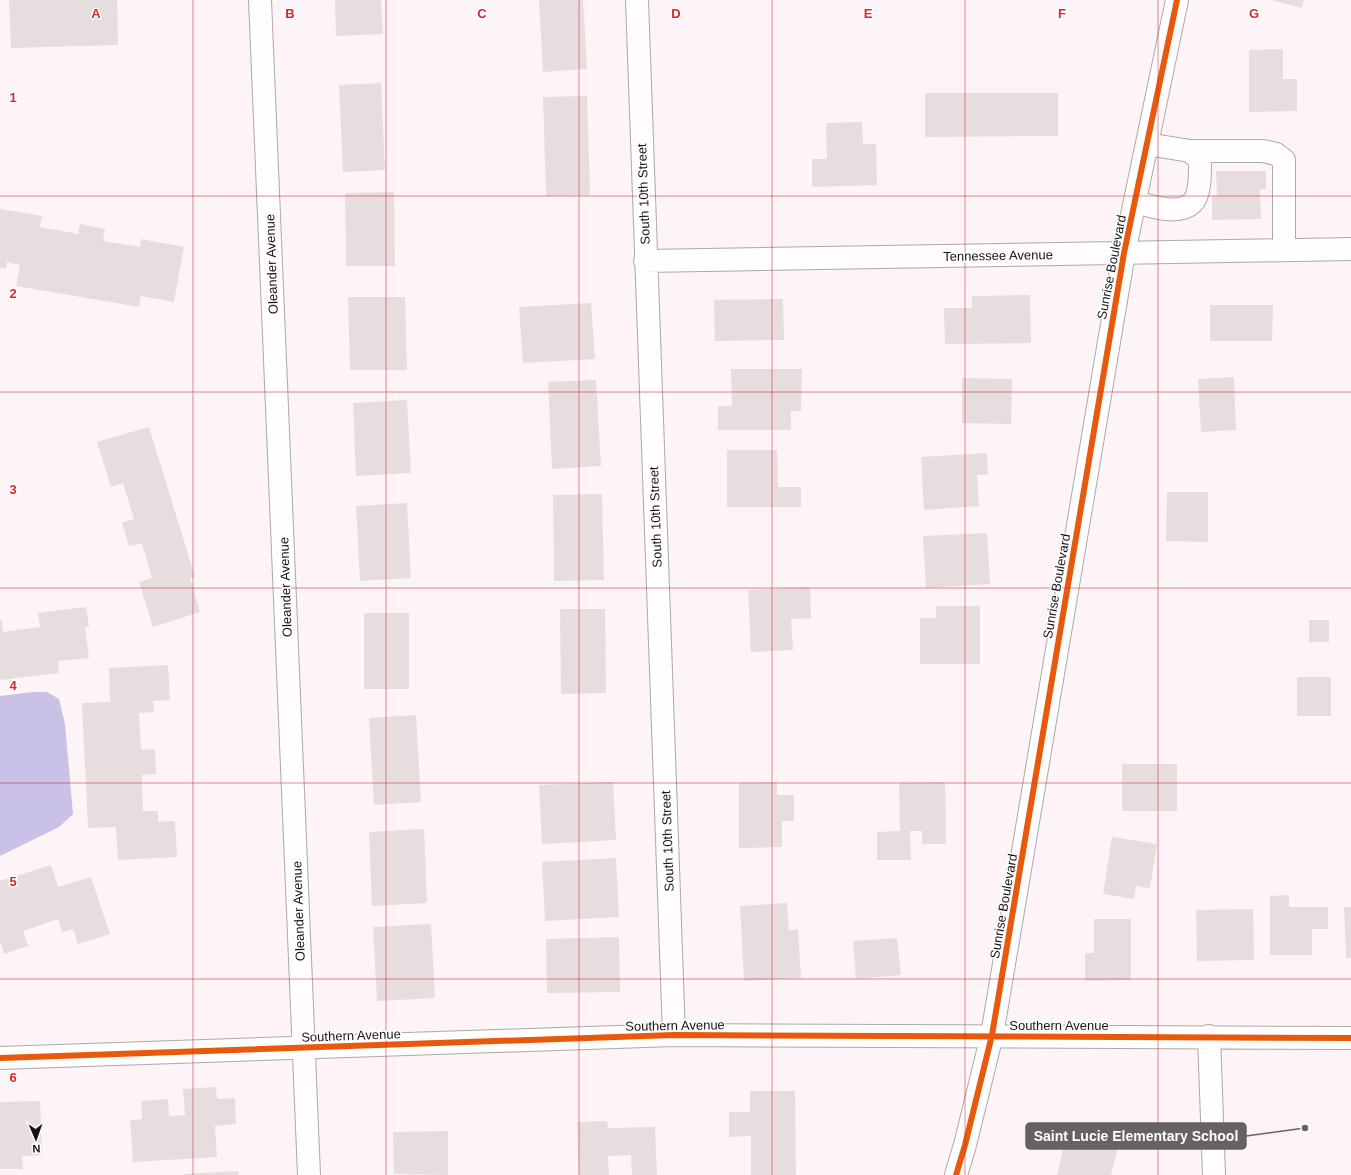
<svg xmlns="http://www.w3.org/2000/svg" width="1351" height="1175" font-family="Helvetica,sans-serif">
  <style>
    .water { fill: #cac2e6 }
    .building { fill: #e5ddde }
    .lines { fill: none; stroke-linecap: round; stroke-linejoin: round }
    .minor-casing { stroke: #aea8aa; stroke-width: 24 }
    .major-casing { stroke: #aea8aa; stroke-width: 24 }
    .minor { stroke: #fffdfe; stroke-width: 22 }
    .major { stroke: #fffdfe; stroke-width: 22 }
    .cycleway-casing { stroke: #fff; stroke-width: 8 }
    .cycleway { stroke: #e8590c; stroke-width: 6 }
    .grid { fill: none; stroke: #d62828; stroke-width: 1; stroke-opacity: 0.55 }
    .labels { text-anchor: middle; stroke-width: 3; stroke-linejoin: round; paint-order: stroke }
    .street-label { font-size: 13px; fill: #181214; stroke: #fff }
    .grid-label { font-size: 13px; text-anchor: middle; font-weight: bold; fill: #d62828; stroke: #fff; stroke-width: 3; stroke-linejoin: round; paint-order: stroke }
    .leader { fill: none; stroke: #686163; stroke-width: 1.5 }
    .callout-dot { fill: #686163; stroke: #fff; stroke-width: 1.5 }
    .callout { fill: #686163; stroke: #686163; stroke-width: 1.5 }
    .callout-label { font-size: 14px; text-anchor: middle; font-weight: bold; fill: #fff }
  </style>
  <rect width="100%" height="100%" fill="#fcf4f6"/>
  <path class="water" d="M 33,692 L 47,692 L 59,699 L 65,724 L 73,814 L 59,827 L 0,856 L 0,696 Z"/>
  <path class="building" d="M 9,0 L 117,0 L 118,45 L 11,48 Z
    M 335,0 L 381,0 L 383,34 L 336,36 Z
    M 539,0 L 583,0 L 587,69 L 543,72 Z
    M 1272,0 L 1304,0 L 1302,8 Z
    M 1283,49 L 1283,79 L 1297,79 L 1297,111 L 1249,112 L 1249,50 Z
    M 381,83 L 385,170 L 343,172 L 339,85 Z
    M 925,93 L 1058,93 L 1058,136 L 925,137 Z
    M 587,96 L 590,195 L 546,196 L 543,97 Z
    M 862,122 L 863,144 L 876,144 L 877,185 L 812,187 L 812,159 L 827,159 L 826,123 Z
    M 1216,171 L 1266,171 L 1266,189 L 1260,189 L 1261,219 L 1212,220 L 1212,196 L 1217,196 Z
    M 394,192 L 395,266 L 346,266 L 345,193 Z
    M 0,209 L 42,216 L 40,227 L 78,234 L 80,224 L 105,229 L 103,241 L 140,247 L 141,239 L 184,247 L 174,302 L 141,296 L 139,307 L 16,286 L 20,265 L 7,262 L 6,269 L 0,268 Z
    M 1030,295 L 1031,343 L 945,344 L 944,308 L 972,308 L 972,296 Z
    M 348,297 L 405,297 L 407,370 L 350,370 Z
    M 783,299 L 784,340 L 715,341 L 714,300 Z
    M 591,303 L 595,359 L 523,363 L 519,307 Z
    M 1210,305 L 1273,305 L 1272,341 L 1210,341 Z
    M 731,369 L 802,369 L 801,411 L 791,411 L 791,430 L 718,430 L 718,406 L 732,406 Z
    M 1234,377 L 1236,430 L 1201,432 L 1198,379 Z
    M 962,378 L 1012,379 L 1011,424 L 962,423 Z
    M 596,380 L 601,466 L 552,469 L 548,382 Z
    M 407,400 L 411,473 L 356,476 L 353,403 Z
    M 149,427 L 195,577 L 190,578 L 200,612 L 153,627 L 139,582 L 152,578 L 142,543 L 129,546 L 122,523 L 134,519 L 123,483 L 111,487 L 97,442 Z
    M 727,450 L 777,450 L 778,487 L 801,487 L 801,507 L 727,507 Z
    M 987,453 L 988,475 L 977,475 L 979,506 L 924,510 L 921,457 Z
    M 1167,492 L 1208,492 L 1208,542 L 1166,541 Z
    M 602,494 L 604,580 L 554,581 L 553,495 Z
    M 407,503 L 411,578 L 360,581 L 356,506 Z
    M 987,533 L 990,584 L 926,588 L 923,536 Z
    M 810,587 L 811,618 L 791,619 L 793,650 L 751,652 L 748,590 Z
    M 936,606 L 980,606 L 980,664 L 920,664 L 920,618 L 936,618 Z
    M 86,607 L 89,627 L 85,627 L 89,658 L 58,661 L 59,673 L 0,680 L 0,620 L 2,620 L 3,632 L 40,627 L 38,613 Z
    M 560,609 L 605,609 L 606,693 L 561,694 Z
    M 364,613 L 409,613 L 409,689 L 364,689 Z
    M 1309,620 L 1329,620 L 1329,642 L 1309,642 Z
    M 168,665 L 170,700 L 153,701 L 154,712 L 139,713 L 141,750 L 155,749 L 156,774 L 142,775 L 143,811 L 158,811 L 158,822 L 175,821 L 177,857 L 118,860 L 116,827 L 88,828 L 82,703 L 110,702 L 109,668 Z
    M 1297,677 L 1331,677 L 1331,716 L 1297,716 Z
    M 416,715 L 421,802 L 374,805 L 369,718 Z
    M 1122,764 L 1177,764 L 1177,811 L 1122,811 Z
    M 613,782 L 616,840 L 542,844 L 539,785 Z
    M 777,782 L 777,795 L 794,795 L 794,821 L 782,821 L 782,847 L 739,848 L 739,783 Z
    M 945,782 L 946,844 L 922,844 L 922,831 L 910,831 L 911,860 L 877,860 L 877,832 L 900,831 L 899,783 Z
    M 424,829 L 427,903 L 372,906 L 369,832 Z
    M 1112,837 L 1157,844 L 1150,888 L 1136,886 L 1134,899 L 1103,894 Z
    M 616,858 L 619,917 L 545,921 L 542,862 Z
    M 51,865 L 58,887 L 91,877 L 110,934 L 78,944 L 73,929 L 62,932 L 58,919 L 23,931 L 28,946 L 4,954 L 0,941 L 0,881 Z
    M 1289,895 L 1289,907 L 1328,907 L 1328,929 L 1312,929 L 1312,955 L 1270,955 L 1270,896 Z
    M 787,903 L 789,930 L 798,929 L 801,978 L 744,981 L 740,906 Z
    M 1344,907 L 1351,907 L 1351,958 L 1346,958 Z
    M 1253,909 L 1254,960 L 1197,961 L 1196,910 Z
    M 1094,919 L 1131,919 L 1131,980 L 1085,981 L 1085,953 L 1094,953 Z
    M 431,924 L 435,998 L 377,1001 L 373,927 Z
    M 619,937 L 620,992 L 547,993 L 546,939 Z
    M 897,938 L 901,975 L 856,979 L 853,941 Z
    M 216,1087 L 217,1099 L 235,1098 L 236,1124 L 215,1126 L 217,1157 L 133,1162 L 130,1120 L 142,1119 L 141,1101 L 168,1099 L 169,1116 L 185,1115 L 183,1089 Z
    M 750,1091 L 795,1091 L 796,1175 L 751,1175 L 751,1136 L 729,1137 L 729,1112 L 750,1112 Z
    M 40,1101 L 42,1155 L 22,1156 L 23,1169 L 0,1169 L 0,1102 Z
    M 607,1121 L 608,1128 L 655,1127 L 657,1175 L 632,1175 L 631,1155 L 608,1156 L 609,1175 L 579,1175 L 577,1122 Z
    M 1069,1123 L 1121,1135 L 1111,1175 L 1057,1175 Z
    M 448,1131 L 448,1175 L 394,1174 L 393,1132 Z
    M 238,1171 L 239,1175 L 184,1175 L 184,1174 Z"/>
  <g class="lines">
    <defs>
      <path id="minor" d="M 637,0 L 674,1035
        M 1190,151 L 1263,151 L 1276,154 L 1284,160 L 1284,250
        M 1135,202 C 1151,206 1178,216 1192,203 C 1201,195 1200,171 1200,160 L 1190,151 L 1147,144
        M 645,261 L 1351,249
        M 1209,1036 L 1214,1175
        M 0,1058 L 674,1035 L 1351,1038
        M 956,1175 L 965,1145 L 992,1035 L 1124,253 L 1177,0"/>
      <path id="major" d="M 260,0 L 309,1175"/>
    </defs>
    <use href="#minor" class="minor-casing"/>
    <use href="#major" class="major-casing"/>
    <use href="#minor" class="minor"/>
    <use href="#major" class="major"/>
    <defs>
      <path id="cycleway" d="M 0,1058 L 674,1035 L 1351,1038
        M 956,1175 L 965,1145 L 992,1035 L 1124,253 L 1177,0"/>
    </defs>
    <use href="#cycleway" class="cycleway-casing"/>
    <use href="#cycleway" class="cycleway"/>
  </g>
  <path class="grid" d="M 193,0 L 193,1175M 386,0 L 386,1175M 579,0 L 579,1175M 772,0 L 772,1175M 965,0 L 965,1175M 1158,0 L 1158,1175M 0,196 L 1351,196M 0,392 L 1351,392M 0,588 L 1351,588M 0,783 L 1351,783M 0,979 L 1351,979"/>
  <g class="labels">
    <g class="street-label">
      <text transform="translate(643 194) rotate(-92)" y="5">South 10th Street</text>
      <text transform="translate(998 255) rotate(-1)" y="5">Tennessee Avenue</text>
      <text transform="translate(271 264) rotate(-92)" y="5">Oleander Avenue</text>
      <text transform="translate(1111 267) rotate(-79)" y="5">Sunrise Boulevard</text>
      <text transform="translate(655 517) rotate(-92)" y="5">South 10th Street</text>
      <text transform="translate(1056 586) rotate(-80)" y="5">Sunrise Boulevard</text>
      <text transform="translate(285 587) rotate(-92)" y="5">Oleander Avenue</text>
      <text transform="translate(667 841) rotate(-92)" y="5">South 10th Street</text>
      <text transform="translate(1003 906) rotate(-80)" y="5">Sunrise Boulevard</text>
      <text transform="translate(298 911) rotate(-92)" y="5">Oleander Avenue</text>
      <text transform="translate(675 1025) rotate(-1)" y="5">Southern Avenue</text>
      <text x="1059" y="1030">Southern Avenue</text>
      <text transform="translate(351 1035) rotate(-2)" y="5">Southern Avenue</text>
    </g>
  </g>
  <g class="grid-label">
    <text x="96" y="18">A</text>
    <text x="290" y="18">B</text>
    <text x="482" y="18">C</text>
    <text x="676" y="18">D</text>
    <text x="868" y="18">E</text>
    <text x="1062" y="18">F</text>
    <text x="1254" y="18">G</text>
    <text x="13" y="102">1</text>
    <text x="13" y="298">2</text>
    <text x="13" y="494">3</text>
    <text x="13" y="690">4</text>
    <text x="13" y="886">5</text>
    <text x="13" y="1082">6</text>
  </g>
  <path class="leader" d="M1305 1128L1246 1136"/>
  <circle class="callout-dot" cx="1305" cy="1128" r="4"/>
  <rect class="callout" x="1026" y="1123" width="220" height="26" rx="4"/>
  <g class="callout-label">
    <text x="1136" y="1141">Saint Lucie Elementary School</text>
  </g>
  <g transform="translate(36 1139) rotate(178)" stroke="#ffffff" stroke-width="3" paint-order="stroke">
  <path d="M0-3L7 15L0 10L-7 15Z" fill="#181214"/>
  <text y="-6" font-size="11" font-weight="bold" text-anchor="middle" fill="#181214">N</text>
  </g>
</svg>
